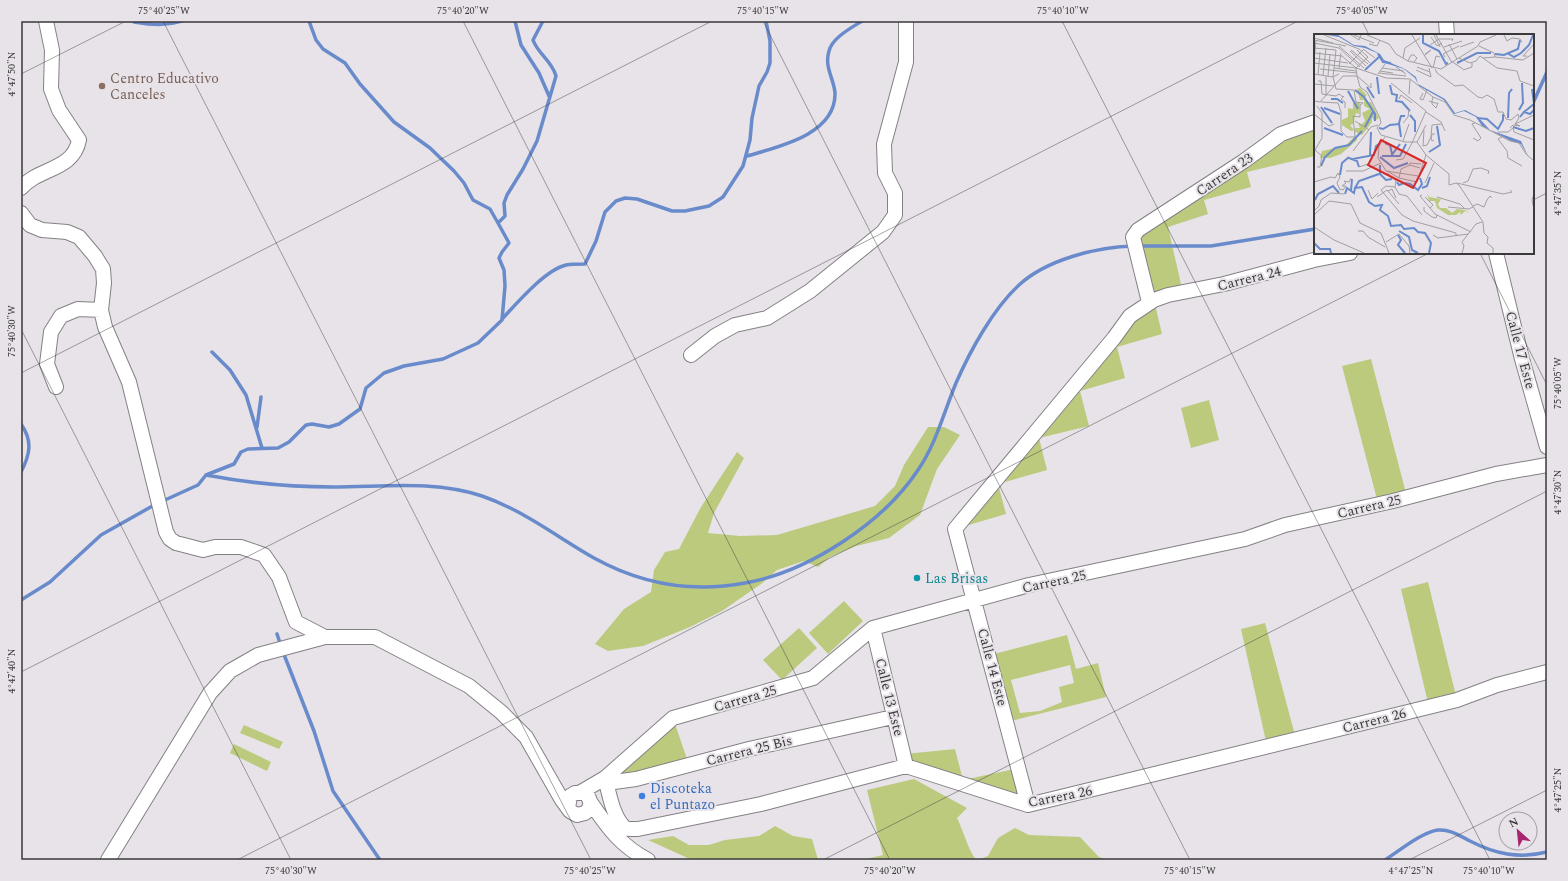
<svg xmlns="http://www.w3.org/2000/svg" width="1568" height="881" font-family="Spectral,serif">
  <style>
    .green { fill: #bcca7e; fill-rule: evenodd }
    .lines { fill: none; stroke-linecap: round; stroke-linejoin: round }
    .stream { stroke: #698bcb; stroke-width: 3.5 }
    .minor-casing { stroke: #848185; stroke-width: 16 }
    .minor { stroke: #fff; stroke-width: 14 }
    .ticks { fill: none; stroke: #3b393b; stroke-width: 1; stroke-opacity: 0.45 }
    .education-dot { fill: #8d6e63; stroke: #e7e3e8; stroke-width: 1.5 }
    .culture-dot { fill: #0f9aa8; stroke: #e7e3e8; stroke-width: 1.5 }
    .shop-dot { fill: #3f7fe0; stroke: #e7e3e8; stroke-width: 1.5 }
    .labels { text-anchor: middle; stroke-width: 4; stroke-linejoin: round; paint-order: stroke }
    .education-label { font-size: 14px; fill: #785e54; stroke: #e7e3e8; text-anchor: start }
    .street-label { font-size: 14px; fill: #3b393b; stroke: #e7e3e8 }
    .culture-label { font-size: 14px; fill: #0d838f; stroke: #e7e3e8; text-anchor: start }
    .shop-label { font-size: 14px; fill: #366cbe; stroke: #e7e3e8; text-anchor: start }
    .inset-river { fill: none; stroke: #698bcb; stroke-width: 2 }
    .inset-road { fill: none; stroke: #a29fa3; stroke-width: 1 }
    .view { fill: #d62828; fill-opacity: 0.15; stroke: #d62828; stroke-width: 2 }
    .inset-edge { fill: none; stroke: #3b393b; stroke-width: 2 }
    .neatline { fill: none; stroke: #3b393b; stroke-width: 1.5 }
    .ticks-label { font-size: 10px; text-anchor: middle; fill: #3b393b }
  </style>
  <rect width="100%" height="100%" fill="#e7e3e8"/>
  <path class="green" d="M 1311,123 L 1315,140 L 1315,156 L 1247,172 L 1251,187 L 1204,200 L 1208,214 L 1168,227 L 1183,293 L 1154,300 L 1162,334 L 1117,347 L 1125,378 L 1080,391 L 1089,426 L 1039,438 L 1047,470 L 998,484 L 1006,514 L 955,529 L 1149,303 L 1133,237 Z
    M 1371,359 L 1407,497 L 1378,503 L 1342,366 Z
    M 1209,400 L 1219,440 L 1191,448 L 1181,408 Z
    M 928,427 L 944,427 L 960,435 L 937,469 L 920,515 L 889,538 L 856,546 L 830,557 L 818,567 L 804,561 L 777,570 L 761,584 L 722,611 L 690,627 L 643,646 L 608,651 L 595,644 L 624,609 L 651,592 L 654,570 L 665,552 L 679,549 L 701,507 L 737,452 L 744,458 L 714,513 L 708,533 L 740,536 L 777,535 L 875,506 L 895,486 L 904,465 Z
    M 1428,582 L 1457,700 L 1429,707 L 1401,589 Z
    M 844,601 L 863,621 L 828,654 L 809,633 Z
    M 1265,623 L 1296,739 L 1267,746 L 1241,629 Z
    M 799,628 L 817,648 L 782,680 L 763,660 Z
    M 1067,635 L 1076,669 L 1098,663 L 1106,697 L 1007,722 L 990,655 ZM 1070,665 L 1074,683 L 1059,687 L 1062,702 L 1040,711 L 1020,713 L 1011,680 Z
    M 673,718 L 689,765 L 605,778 Z
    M 244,725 L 283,742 L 279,749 L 240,733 Z
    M 234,744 L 271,762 L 267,771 L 230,753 Z
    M 955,749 L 963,780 L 1019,768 L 1028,805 L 913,769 L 905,754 Z
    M 914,779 L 967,808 L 957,818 C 964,832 967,847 976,860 L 862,860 L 883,855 L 867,790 Z
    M 775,826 L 793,836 L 812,839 L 818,860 L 692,860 L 648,840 L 673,836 L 689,845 L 709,845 L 725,840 L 759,836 Z
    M 1015,828 L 1029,835 L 1080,837 L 1099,857 L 1108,860 L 978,860 L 988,856 L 998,838 Z"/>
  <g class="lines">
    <path class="stream" d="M 309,21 L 316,40 L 323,49 L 345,63 L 360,84 L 394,122 L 430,148 L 454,171 L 464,183 L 473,200 L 490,209 L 498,223
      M 515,21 L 521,45 L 539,73 L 549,96
      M 134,22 C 152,25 165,26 182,21
      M 1533,103 L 1547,72
      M 747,156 C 777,147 836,135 835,93 C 834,79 824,67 829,51 C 832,38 851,28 862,21
      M 1139,246 L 1211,246 L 1315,229
      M 502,319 C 517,303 545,270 566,265 C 572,264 579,264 585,264 L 596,241 L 605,212 L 616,201 L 625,198 L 637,199 L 672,211 L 685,211 L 709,206 L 723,197 L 743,166 L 750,140 L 752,118 L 759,86 L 767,72 L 770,63 L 770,41 L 766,21
      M 212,352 L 230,370 L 246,395 L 262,448
      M 21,424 C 33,441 30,455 21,472
      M 257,427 L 261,397
      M 206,475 C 248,483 290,487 333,487 C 384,487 433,480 482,496 C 523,510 557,537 594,558 C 641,584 692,593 745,583 C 808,572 883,523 918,470 C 936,444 944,412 956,383 C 970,351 993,309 1019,285 C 1046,260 1096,247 1133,246
      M 165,500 L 198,485 L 206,475 L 234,464 L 241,452 L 248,449 L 278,448 L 289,442 L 306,425 L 312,424 L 329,427 L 339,424 L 360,409 L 366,388 L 384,373 L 404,366 L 443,359 L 478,343 L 502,320 L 505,286 L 504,270 L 499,258 L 502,252 L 509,243 L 498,223 L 505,216 L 504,203 L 507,195 L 523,169 L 537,141 L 556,76 C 552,61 538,54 533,40 L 543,21
      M 21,600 L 50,582 L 101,535 L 156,504
      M 277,634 L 281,646
      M 283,652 L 314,731 L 333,791 L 380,860
      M 1385,860 C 1399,851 1422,832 1438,830 C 1450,829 1460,836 1470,841 C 1495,854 1519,859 1547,852"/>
    <defs>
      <path id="minor" d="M 1446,21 L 1447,35
        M 21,188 C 39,167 73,171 79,140 L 59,110 L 51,89 L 52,50 L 46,21
        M 21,213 L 30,225 L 42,230 L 67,232 L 79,237 L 95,256 L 103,269 L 104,283 L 101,310 L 105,327 L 129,382 L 166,532 L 170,539 L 176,543 L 203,550 L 215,547 L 241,547 L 264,555 L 279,577 L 296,622 L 325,637
        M 1496,253 L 1522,359 L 1547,447
        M 1149,302 L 1133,237 L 1138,230 L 1244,161 L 1281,134 L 1315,122
        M 691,355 L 715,336 L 735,325 L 767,318 L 810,291 L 883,232 L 895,215 L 895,193 L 885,173 L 884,144 L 906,62 L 906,21
        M 56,387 L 47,364 L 51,332 L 61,316 L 78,309 L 101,310
        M 873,628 L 906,766
        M 605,778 C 609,792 612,814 623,826 C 626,830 632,829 638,829 L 761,804 L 906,766 L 1028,805 L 1457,700 L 1497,685 L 1547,672
        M 605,778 L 614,782 L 636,779 L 749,749 L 893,717
        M 581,792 L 605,778 L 673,718 L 813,678 L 873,628 L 1029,585 L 1245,539 L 1285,525 L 1393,501 L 1496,474 L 1547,465
        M 591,803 C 608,828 621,846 648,860
        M 1028,805 L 955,529 L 1114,338 L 1130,316 L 1154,300 L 1168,295 L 1224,284 L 1314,260 L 1350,253
        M 108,860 L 210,693 L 230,671 L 258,655 L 325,637 L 375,637 L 469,686 L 501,712 L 526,737 L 562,800 L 570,811 L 577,815 L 585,813 C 592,807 592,800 585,793 L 575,793 L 570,796 L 568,808"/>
    </defs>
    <use href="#minor" class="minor-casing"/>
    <use href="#minor" class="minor"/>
  </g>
  <path class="ticks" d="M 163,21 L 591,860M 463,21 L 890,860M 763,21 L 1190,860M 1062,21 L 1490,860M 1362,21 L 1369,35M 21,74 L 126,21M 1533,200 L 1547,193M 1480,253 L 1547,385M 21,329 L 291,860M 21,373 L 712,21M 21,672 L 1298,21M 237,860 L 1429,253M 823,860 L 1547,491M 1409,860 L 1547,790"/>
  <circle class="education-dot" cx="102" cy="86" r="4"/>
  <circle class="culture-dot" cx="917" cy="578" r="4"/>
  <circle class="shop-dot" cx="642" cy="796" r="4"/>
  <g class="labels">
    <g class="education-label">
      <text x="110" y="83">Centro Educativo<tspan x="110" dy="16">Canceles</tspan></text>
    </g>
    <g class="street-label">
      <text transform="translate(1224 174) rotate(-34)" y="5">Carrera 23</text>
      <text transform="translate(1249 278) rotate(-14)" y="5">Carrera 24</text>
      <text transform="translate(1521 350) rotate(75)" y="5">Calle 17 Este</text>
      <text transform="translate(1369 506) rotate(-13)" y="5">Carrera 25</text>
      <text transform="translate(1054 581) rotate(-12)" y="5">Carrera 25</text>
      <text transform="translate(993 667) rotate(75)" y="5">Calle 14 Este</text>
      <text transform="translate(890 697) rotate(76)" y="5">Calle 13 Este</text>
      <text transform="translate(745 698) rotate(-16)" y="5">Carrera 25</text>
      <text transform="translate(1374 720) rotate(-14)" y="5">Carrera 26</text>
      <text transform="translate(749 750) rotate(-14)" y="5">Carrera 25 Bis</text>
      <text transform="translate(1060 796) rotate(-11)" y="5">Carrera 26</text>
    </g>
    <g class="culture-label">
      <text x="925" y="583">Las Brisas</text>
    </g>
    <g class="shop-label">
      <text x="650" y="793">Discoteka<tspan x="650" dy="16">el Puntazo</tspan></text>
    </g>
  </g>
  <g transform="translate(1314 34)">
    <rect width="220" height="220" fill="#e7e3e8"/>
    <path d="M 46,54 L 53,61 L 51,63 L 54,68 L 57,68 L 65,84 L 60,87 L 58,83 L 58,88 L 48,101 L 41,98 L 41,94 L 46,94 L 44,89 L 48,90 L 51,87 L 48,79 L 56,75 L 50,72 L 50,66 L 46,66 L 43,55 ZM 46,68 L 45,80 L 42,79 L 39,90 L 36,91 L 40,96 L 37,97 L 28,91 L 28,86 L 34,83 L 34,74 L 39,75 L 39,69 ZM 42,101 L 43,106 L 27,120 L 16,124 L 6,124 L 8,117 L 31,112 ZM 113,159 L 115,163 L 127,165 L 124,170 L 126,174 L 132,174 L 138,179 L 143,175 L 151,176 L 156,179 L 151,177 L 147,181 L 146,178 L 142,181 L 134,181 L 123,174 L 121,167 L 115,167 Z" fill="#bcca7e"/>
    <path d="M 13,1 L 24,1 L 40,11 L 51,12 L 66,20 L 70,26 L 91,35 L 102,43 L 104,50 L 131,65 L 141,79 L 151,76 L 164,83 L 176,96 L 207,107 L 215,124 L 207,110 L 197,107 L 168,92 L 162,83 L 150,77 L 140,80 L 130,66 L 105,52 L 101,44 L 90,35 L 71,29 L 63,19 L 51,14 L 40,12 L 25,3 Z" fill="#698bcb"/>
    <path class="inset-river" d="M 109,1 L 109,9 L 125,17 L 132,30 L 134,29M 193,19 L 200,23 L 207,19 L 215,11 L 219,1M 64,20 L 69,28 L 77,29M 181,20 L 190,21 L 204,15 L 206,6M 143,29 L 163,19 L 177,19M 51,36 L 66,22M 63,43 L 65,60M 76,51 L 78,60 L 83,61 L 82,67 L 88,68 L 96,77M 53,53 L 60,64M 218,55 L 220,69M 41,56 L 50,63 L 61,80 L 61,87M 34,57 L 44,75M 17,65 L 23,65 L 29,69M 7,73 L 18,89M 10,74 L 26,80M 205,76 L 209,69 L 208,49M 210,78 L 220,70M 96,81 L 101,87 L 101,98M 206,83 L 210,78 L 216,80 L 220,76M 163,84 L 173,85 L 184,95 L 189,86 L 189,80M 194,84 L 195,59 L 198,55M 51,93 L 59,78M 199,93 L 212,97 L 220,94M 10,94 L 29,101M 65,94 L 69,95 L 76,91 L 85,90M 87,103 L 85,89 L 87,82 L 91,82M 71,109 L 76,111 L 78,120M 115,118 L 126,111 L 123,92M 56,121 L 57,98M 68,122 L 77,122 L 86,110M 77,122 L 86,122 L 92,110M 66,123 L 80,134 L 94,129M 35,124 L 43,127 L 45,133M 39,125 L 60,121 L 62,112 L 65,110M 66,131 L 66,140 L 72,146 L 78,145M 7,132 L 11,123 L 21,114 L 35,111 L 48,97M 26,141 L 28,129 L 35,123M 83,148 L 85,151 L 90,149 L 96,150 L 104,156 L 108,150 L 106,144M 41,154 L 45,147 L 65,140M 108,154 L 113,152 L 116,143M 37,157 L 38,145M 31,160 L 33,154 L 40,159 L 41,154 L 48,153 L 55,168 L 61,172 L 68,171 L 66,176 L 74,182 L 77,192 L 87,191 L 90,195 L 100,194 L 104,198 L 111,199 L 117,209 L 115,219M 1,166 L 4,160 L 19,152 L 25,159M 85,197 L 95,203 L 98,216 L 104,219M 84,201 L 87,206 L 84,211 L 91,219M 0,209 L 6,215 L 16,215 L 17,219"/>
    <path class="inset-road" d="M 37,1 L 45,6 L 47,1M 40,1 L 60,9M 53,1 L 75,10 L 82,20 L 94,27 L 127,35 L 164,12 L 166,8M 98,1 L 118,34M 120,1 L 126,13M 122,1 L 137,27 L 149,35M 190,1 L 193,7 L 198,4 L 206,5 L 208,8M 117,3 L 123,12 L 128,9M 0,4 L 19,9M 0,6 L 32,12M 166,8 L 182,1M 0,9 L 25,14 L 46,33M 55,10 L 63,12 L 66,6M 135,10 L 143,25M 116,11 L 125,5 L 139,5 L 138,7M 25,12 L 50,34M 165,12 L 180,19 L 181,23 L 169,24M 130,13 L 148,7M 146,13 L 160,8M 0,14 L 22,16 L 19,43 L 22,55 L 40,56 L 42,68 L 49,69 L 46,71 L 46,83 L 39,82 L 41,103 L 33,103 L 27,97 L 27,78 L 24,69 L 7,68M 49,15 L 61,24M 50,15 L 46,19 L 56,29M 37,16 L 54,30M 36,17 L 52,32M 0,19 L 28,22 L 42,34M 111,20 L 117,16 L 111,21M 213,22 L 209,22 L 220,10M 131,23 L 129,20 L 145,12M 181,23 L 209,26 L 220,19M 0,24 L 34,29M 89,24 L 91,14 L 106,4M 145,24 L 156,29 L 162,27 L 166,22 L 183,34 L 203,37 L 206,47 L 220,52M 0,27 L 2,7M 94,27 L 97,21 L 100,21 L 103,24 L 100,28M 0,29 L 42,34 L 72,44 L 96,45M 35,30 L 46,19 L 43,16M 82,33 L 92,40M 103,33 L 116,38M 20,34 L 42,37M 25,34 L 27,19M 68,34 L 90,37M 119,34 L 122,22 L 126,23M 6,35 L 43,39M 121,35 L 123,39 L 141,52 L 149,51 L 164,63 L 168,64 L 173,61 L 180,65 L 184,78 L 189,78 L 192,85 L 197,86 L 204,80 L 205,84 L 201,90M 102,36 L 117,43 L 115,34M 149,36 L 158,33 L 158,29M 66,37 L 79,39M 65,39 L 92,42M 0,40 L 19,43 L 25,40M 64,40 L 71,30M 4,41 L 6,18M 9,41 L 12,14M 12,42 L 12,62M 14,42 L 16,20M 43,42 L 46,53 L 53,58 L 66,84 L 67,89 L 63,94 L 67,101 L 91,108 L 103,108M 43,42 L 57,54 L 57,49M 96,45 L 119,63 L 131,68 L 140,81 L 156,86 L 196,107 L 205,109 L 212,120 L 220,127M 4,47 L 7,47 L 8,60 L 22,62 L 25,60 L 29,63M 77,49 L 112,77 L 98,109M 0,50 L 20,52M 109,59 L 106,65 L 109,66 L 113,56M 95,60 L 96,46M 30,62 L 27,65 L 31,68 L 31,74M 85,65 L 87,61 L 98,69M 0,67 L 6,68 L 29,42 L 43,42 L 42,34 L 54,23 L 45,15 L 10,1M 115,67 L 121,69 L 124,69 L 122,74 L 118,70 L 118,67 L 119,63M 3,72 L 8,79 L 8,104 L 1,116 L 8,122 L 6,133 L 3,133M 112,78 L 127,88 L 131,97M 0,80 L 15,92 L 20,90M 41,87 L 55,96M 89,89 L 94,83 L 95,75M 201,90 L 220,81M 196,94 L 199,91 L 206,92 L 201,90M 184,98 L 194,98 L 199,94 L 200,98 L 220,106M 71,103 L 65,112 L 64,124 L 72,137M 188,103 L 184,105 L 193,117 L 194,124 L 208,132M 159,104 L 164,107 L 167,104 L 158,90 L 161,89M 89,107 L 95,90M 120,107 L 117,106 L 118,100 L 121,100M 103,108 L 112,121 L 135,140 L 135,151 L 142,149 L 145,151 L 169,188 L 170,199 L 174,203 L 173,209 L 179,214 L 179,219M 103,108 L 112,91M 109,112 L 113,111 L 117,103 L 118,91 L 128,90M 109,112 L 110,96M 39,117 L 57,93 L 64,91M 82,126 L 89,125 L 98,109M 95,131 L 96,129 L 107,130M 45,133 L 54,130 L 56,133M 32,137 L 49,137 L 67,129M 72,137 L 104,142M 73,137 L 85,144 L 103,148 L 112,121M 24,139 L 26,143 L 23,149 L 26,156M 73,139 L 82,147 L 81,153M 85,144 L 87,135 L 96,131 L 106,134M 0,148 L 17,143 L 21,144 L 24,139M 111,149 L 120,129M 143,149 L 189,160 L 198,158 L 196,156M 149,149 L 154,147 L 159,135 L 167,134 L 175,137 L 174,140M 81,153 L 72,152 L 67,156 L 88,181 L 99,187 L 142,199 L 142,201M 81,153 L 85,160 L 93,162 L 108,181M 26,155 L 29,156 L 32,152 L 28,152 L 32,149 L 30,147 L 35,148 L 37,144M 54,156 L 58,165 L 64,159M 74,157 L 78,155 L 82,164M 220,159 L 218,166 L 220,176M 108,161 L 106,162 L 121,180 L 157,198M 63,163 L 73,156 L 85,170M 111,163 L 119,171 L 116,174M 123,163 L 146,170 L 150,174M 159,172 L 163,170 L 170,173 L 173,166 L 176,162 L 178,164M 110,173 L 110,177 L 118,183 L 122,184 L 123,181M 134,173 L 155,175 L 159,173M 0,177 L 5,172 L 7,166 L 17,159 L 30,160M 0,181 L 15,167 L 37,170 L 46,189 L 67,199 L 75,219M 0,193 L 20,206 L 50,219M 44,197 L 49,197 L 54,203 L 71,213M 119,201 L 124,204 L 154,200M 72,208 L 85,200 L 95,212 L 96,219M 148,219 L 150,212 L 148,208 L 162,190 L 168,188"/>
    <path class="view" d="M 67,106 L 112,129 L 99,154 L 54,131 Z"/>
    <rect width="220" height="220" class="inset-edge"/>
  </g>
  <rect width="1568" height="881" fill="none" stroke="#e7e3e8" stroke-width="44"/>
  <g transform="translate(1518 831) rotate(333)"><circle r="19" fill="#e7e3e8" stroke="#a29fa3"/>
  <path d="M0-3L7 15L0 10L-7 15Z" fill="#a92570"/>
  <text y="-6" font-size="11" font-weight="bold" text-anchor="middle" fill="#3b393b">N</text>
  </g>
  <rect x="22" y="22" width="1524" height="837" class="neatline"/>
  <g class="ticks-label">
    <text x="164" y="14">75°40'25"W</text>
    <text x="463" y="14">75°40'20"W</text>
    <text x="763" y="14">75°40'15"W</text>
    <text x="1063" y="14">75°40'10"W</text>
    <text x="1362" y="14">75°40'05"W</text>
    <text transform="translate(11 74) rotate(-90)" y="4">4°47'50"N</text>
    <text transform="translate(1557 193) rotate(-90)" y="4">4°47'35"N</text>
    <text transform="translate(11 331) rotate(-90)" y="4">75°40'30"W</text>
    <text transform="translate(1557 383) rotate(-90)" y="4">75°40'05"W</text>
    <text transform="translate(1557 492) rotate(-90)" y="4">4°47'30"N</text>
    <text transform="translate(11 671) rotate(-90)" y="4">4°47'40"N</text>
    <text transform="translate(1557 790) rotate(-90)" y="4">4°47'25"N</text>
    <text x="291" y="874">75°40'30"W</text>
    <text x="590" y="874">75°40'25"W</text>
    <text x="890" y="874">75°40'20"W</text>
    <text x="1190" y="874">75°40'15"W</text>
    <text x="1411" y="874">4°47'25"N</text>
    <text x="1489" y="874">75°40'10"W</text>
  </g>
</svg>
